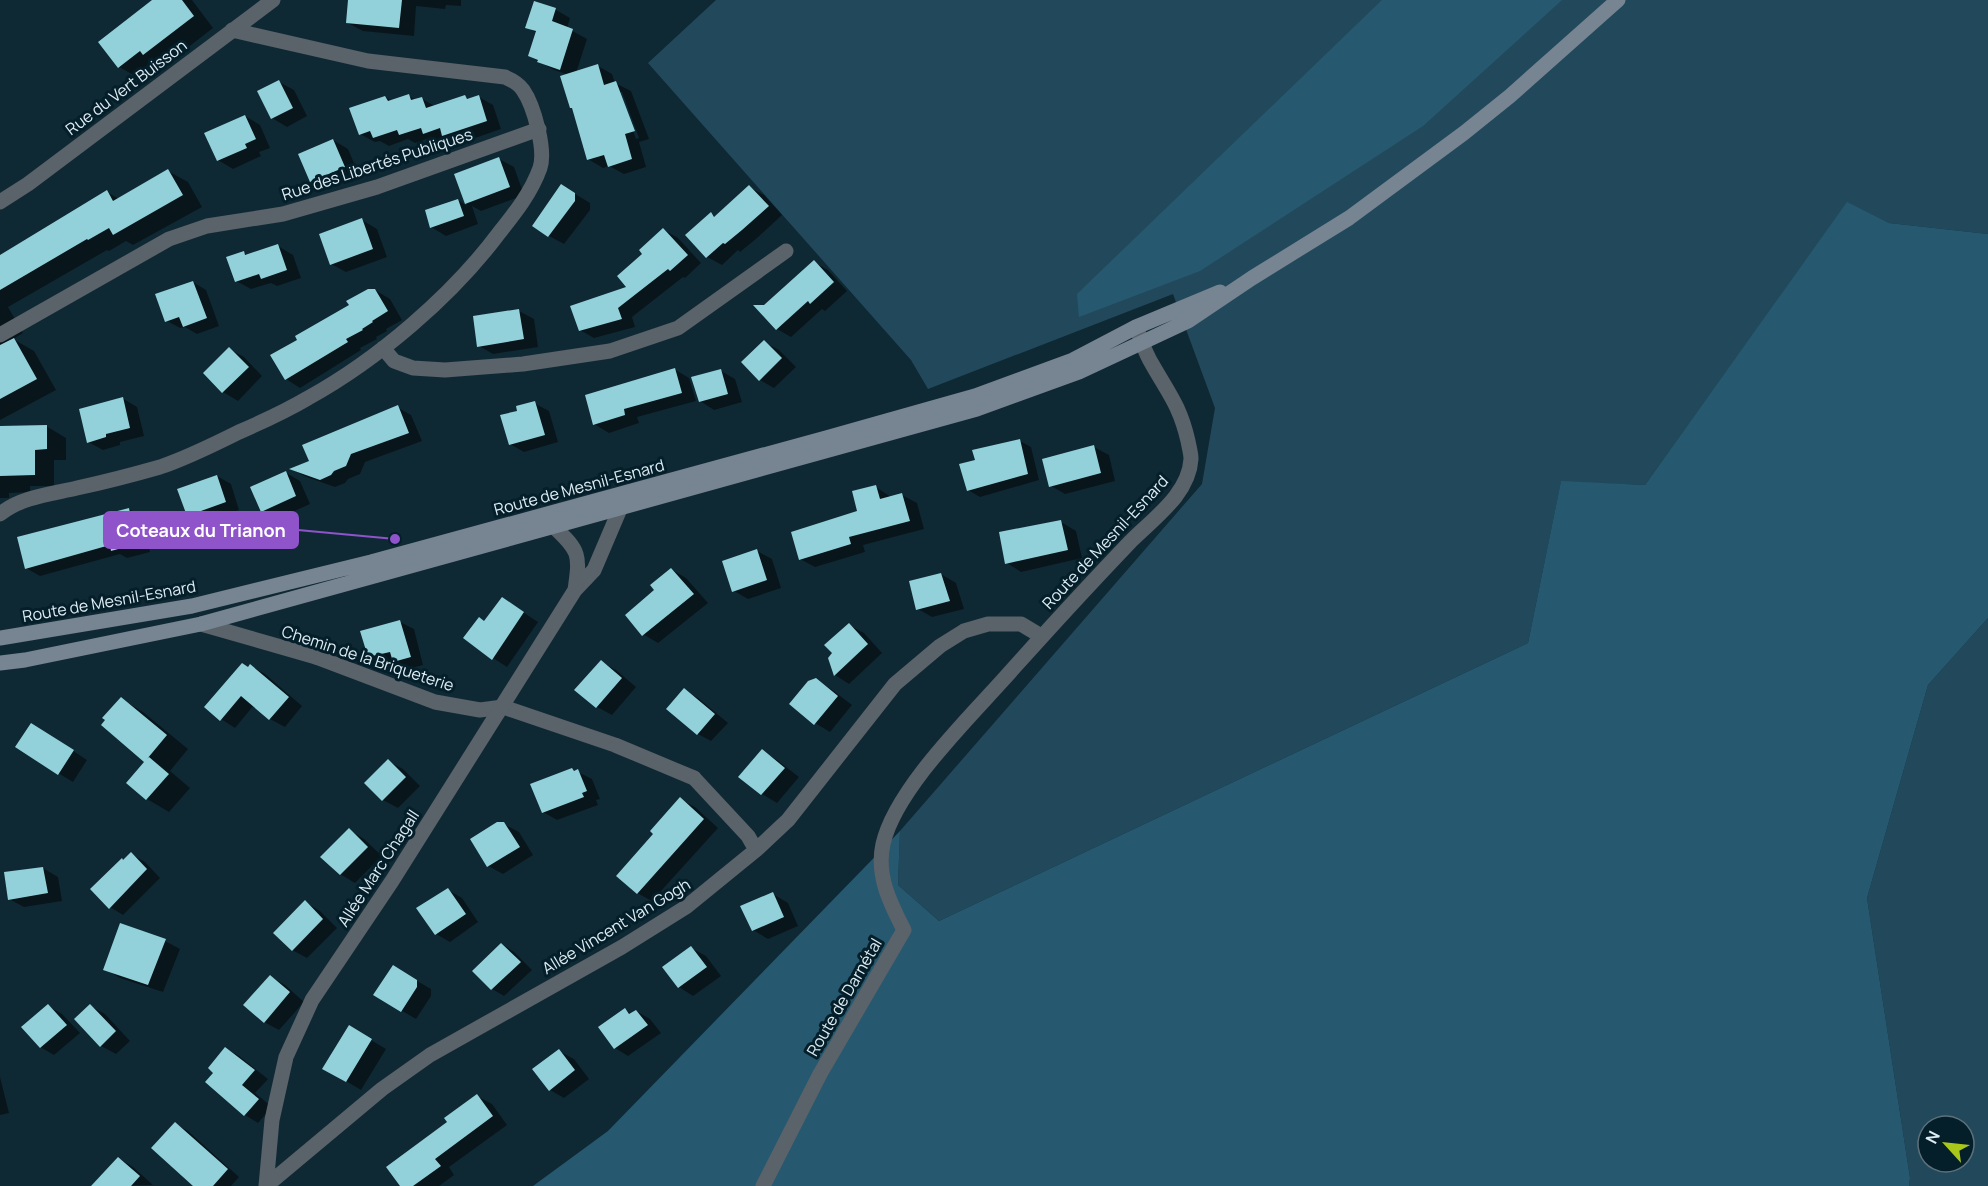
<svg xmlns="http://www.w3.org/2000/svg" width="1988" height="1186" font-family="Manrope,sans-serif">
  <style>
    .green { fill: #22495b; fill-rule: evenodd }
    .forest { fill: #26596f }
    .shadow { fill: #0007; fill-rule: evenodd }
    .building { fill: #92d1da }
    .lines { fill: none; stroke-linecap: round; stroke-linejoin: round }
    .pedestrian { stroke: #5a626a; stroke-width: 15 }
    .minor { stroke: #5a626a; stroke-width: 15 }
    .tertiary { stroke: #5a626a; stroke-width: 15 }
    .secondary { stroke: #778491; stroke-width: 15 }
    .labels { text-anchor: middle; stroke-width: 6; stroke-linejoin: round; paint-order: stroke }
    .street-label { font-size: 16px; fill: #deedf4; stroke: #051f2a }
    .leader { fill: none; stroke: #8f53ca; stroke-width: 2 }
    .callout-dot { fill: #8f53ca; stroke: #051f2a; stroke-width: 2 }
    .callout { fill: #8f53ca; stroke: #8f53ca; stroke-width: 2 }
    .callout-label { font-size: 18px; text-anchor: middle; font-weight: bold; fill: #fff }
  </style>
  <rect width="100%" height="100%" fill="#0f2934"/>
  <path class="green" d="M 716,0 L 1988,0 L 1988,234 L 1889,223 L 1847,203 L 1645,485 L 1561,482 L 1528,643 L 939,921 L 898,885 L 900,831 L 1202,484 L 1215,408 L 1173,294 L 928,389 L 911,360 L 648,63 Z
    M 1988,618 L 1988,1186 L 1909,1186 L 1910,1178 L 1867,898 L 1928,685 ZM 1928,1126 L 1964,1126 L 1964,1162 L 1928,1162 Z"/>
  <path class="forest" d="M 1382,0 L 1562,0 L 1423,126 L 1200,271 L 1079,317 L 1077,294 Z
    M 1847,202 L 1889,223 L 1988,234 L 1988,618 L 1928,685 L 1867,898 L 1910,1178 L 1909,1186 L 533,1186 L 608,1131 L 900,831 L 898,885 L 939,921 L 1528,643 L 1561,481 L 1645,485 Z"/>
  <path class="shadow" d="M 154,0 L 192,0 L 213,28 L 164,66 L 159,63 L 139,78 L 119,67 Z
    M 350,0 L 461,0 L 461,6 L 446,5 L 445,9 L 416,6 L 414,36 L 363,31 L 348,23 Z
    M 535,3 L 556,10 L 570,18 L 567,28 L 587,39 L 576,73 L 598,66 L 612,74 L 615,83 L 631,91 L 649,139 L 639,142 L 646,167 L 624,174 L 609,166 L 603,168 L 588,159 L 569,75 L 554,70 L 529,56 L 537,33 L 527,27 ZM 619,92 L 622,92 L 639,138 L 636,139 Z
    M 279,82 L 294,90 L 307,116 L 287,127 L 272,118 Z
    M 409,96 L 416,100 L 421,98 L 436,107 L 465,97 L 470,100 L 479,97 L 493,105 L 501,129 L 458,144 L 449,138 L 439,142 L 432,137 L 415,143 L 408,139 L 389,146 L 380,141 L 375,142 L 360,134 L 385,97 L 392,101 Z
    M 245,116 L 260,125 L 270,148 L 259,152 L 261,156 L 233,169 L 218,160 Z
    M 333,140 L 348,149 L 359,175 L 326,189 L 311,181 Z
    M 499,159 L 514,167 L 524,195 L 481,211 L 472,206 L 478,224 L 446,236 L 431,227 L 458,200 L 467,206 L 456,175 Z
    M 168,171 L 188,182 L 202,207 L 133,245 L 126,241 L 109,251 L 107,250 L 8,307 L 23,333 L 13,339 L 34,351 L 56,390 L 0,420 L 0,262 L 107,192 L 119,199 Z
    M 562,186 L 590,203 L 590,210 L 564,244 L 549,236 Z
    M 749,187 L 764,195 L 782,215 L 757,238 L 740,252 L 738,250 L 722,265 L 707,257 L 711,214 L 716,217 Z
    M 362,220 L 377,229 L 387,257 L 346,272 L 331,264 Z
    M 664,230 L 678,238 L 701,263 L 685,278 L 683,277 L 632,317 L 635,327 L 594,338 L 580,330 L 629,288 L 644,254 Z
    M 278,246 L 293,255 L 301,278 L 277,286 L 271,283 L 251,289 L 236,281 L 243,253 L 249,256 Z
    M 814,262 L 828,270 L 847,291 L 825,311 L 822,309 L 791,337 L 777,329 L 764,307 Z
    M 193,282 L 206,290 L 219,326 L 197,334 L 185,327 L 180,328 L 167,321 Z
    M 375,290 L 390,299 L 402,320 L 386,329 L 387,331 L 376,337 L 377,339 L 360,348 L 361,350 L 300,388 L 286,379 Z
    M 519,311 L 534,319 L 538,347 L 493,354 L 479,346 Z
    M 764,342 L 779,350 L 796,367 L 774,388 L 760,380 Z
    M 229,349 L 244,357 L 262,376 L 238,401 L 223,392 L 205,373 Z
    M 674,369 L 689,378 L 696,401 L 637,417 L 639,423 L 609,433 L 594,424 Z
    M 721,371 L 735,379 L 742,402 L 714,410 L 700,401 Z
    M 122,398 L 137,407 L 144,436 L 120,442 L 120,445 L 103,450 L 88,442 Z
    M 534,403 L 549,411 L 558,442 L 524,452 L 510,444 L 519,412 Z
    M 397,407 L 411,415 L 422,441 L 365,462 L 360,474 L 348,479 L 345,483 L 335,487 L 304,476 L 292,469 L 310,461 Z
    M 46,426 L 66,438 L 66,460 L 54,460 L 54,486 L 30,486 L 30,492 L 9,493 L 9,498 L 0,498 L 0,427 Z
    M 1020,441 L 1031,447 L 1039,480 L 980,497 L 968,490 L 977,461 Z
    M 1094,447 L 1109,455 L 1115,481 L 1065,494 L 1051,486 Z
    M 285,472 L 300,481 L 310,504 L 277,519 L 262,511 Z
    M 217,476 L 231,484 L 239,510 L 202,523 L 188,515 Z
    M 876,487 L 891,497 L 902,495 L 917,503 L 924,529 L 863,545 L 865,552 L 815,567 L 800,559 L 859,512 Z
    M 129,509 L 143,517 L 150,552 L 127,558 L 120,554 L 40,576 L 26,568 Z
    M 1061,522 L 1076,531 L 1082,558 L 1021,572 L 1007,563 Z
    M 757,551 L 772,559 L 781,588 L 748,599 L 734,591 Z
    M 671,569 L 686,578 L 708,603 L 658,643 L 643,634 L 656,591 Z
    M 941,574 L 956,583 L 964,609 L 932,617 L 918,609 Z
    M 503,599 L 538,622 L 507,667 L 493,658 L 485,622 Z
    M 400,622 L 414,629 L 423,665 L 408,669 L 394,661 L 383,664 L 369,656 Z
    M 849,625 L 864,633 L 882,653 L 849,684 L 835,675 L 830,658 Z
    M 601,662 L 616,670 L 636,687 L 612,715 L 597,707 Z
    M 251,666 L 265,674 L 302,706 L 285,727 L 270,719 L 254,705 L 235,728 L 221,719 Z
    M 816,680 L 831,689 L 852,705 L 830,732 L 815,723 Z
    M 684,690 L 698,698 L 728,723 L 711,741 L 698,734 Z
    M 121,699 L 143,712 L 188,749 L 170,771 L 190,788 L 169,812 L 147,799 L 147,762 Z
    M 46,733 L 87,760 L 73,782 L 58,773 Z
    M 762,751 L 777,760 L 799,777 L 777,803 L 762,794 L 741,777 Z
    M 388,761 L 403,769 L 420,786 L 398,808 L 383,800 Z
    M 572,769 L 592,779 L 600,799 L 596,800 L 598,805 L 557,820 L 543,812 Z
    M 680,799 L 695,807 L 718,828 L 652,901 L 637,893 L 655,834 Z
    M 504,824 L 519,832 L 533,855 L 503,874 L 488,866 Z
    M 349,830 L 364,839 L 382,856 L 355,883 L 340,874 Z
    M 131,854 L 145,862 L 160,878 L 123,915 L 110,907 L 124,861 Z
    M 43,868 L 58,877 L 62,901 L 24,907 L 9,899 Z
    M 448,890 L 462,898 L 478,922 L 450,942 L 436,934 Z
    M 773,894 L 788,903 L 798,926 L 768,939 L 753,930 Z
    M 305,902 L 320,911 L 337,928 L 307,958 L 292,950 Z
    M 165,941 L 180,949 L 163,992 L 120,978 L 105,969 Z
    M 502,944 L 514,952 L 532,970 L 504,996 L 492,989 L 474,971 Z
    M 691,948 L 706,956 L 721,976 L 693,996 L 679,987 Z
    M 393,967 L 431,989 L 431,996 L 416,1019 L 375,995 Z
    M 271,977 L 285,985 L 304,1002 L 279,1030 L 264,1022 Z
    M 48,1006 L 62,1014 L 80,1033 L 54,1055 L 40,1047 Z
    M 90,1006 L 105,1014 L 130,1041 L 116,1054 L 101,1046 Z
    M 625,1010 L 632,1014 L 636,1011 L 650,1019 L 661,1033 L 628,1056 L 615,1048 Z
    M 349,1027 L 386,1049 L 361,1090 L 324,1068 Z
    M 226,1049 L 239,1056 L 268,1079 L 255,1093 L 272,1107 L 258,1123 L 245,1115 L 207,1082 L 215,1073 Z
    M 559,1051 L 574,1059 L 589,1079 L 564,1098 L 550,1090 Z
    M 0,1077 L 9,1113 L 0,1115 Z
    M 477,1096 L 492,1104 L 507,1125 L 449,1167 L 454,1175 L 439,1186 L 402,1186 L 450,1123 Z
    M 175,1124 L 188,1131 L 239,1177 L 231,1186 L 195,1186 Z
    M 118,1158 L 133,1167 L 153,1185 L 93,1186 Z"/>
  <path class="building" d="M 152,0 L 182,0 L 194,16 L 143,55 L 140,51 L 118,68 L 98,42 Z
    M 348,0 L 402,0 L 399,28 L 346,23 Z
    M 534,1 L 556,8 L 552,21 L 573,29 L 560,70 L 537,62 L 538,60 L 528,56 L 536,31 L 525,28 Z
    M 598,64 L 604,85 L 616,81 L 635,131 L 625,134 L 632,159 L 608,167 L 604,155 L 587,160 L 572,108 L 570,108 L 560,76 Z
    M 279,80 L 293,108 L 271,119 L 257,91 Z
    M 409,94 L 411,100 L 422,97 L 426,108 L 465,95 L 467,99 L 479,95 L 487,121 L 442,136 L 440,128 L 423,134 L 421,128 L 399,135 L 397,130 L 373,138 L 370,131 L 359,135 L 349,108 L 385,96 L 388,101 Z
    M 245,115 L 256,139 L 245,144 L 247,148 L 217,161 L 204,133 Z
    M 333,139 L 345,167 L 310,182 L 298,154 Z
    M 499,157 L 510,187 L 465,204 L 454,174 Z
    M 168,169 L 183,195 L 113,235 L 109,228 L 88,240 L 87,239 L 0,290 L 0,255 L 107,190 L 113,201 Z
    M 561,184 L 575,193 L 575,201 L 548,237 L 532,226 Z
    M 749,185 L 769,206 L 742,230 L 725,244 L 723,243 L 706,258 L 685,235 L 711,212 L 714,217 Z
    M 458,199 L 464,216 L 430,228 L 425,210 Z
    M 362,218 L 373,249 L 330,265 L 319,234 Z
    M 663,228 L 688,255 L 670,271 L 668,269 L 618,308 L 622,319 L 579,331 L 570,306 L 626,287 L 617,276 L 642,254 L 639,250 Z
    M 278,244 L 287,270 L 261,279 L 259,274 L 235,282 L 226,257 L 244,251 L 245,255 Z
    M 814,260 L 834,282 L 810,304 L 808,301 L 776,330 L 753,305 L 764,305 Z
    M 193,281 L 207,318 L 183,327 L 179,317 L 165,322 L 155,294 Z
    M 368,289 L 375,289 L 388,311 L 372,321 L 373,322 L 362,329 L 363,330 L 346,339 L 348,342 L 285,380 L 270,355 L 297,340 L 295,336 L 349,305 L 346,301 Z
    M 519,309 L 524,339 L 477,347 L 473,316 Z
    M 14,338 L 37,379 L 0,399 L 0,345 Z
    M 764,340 L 782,358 L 759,381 L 741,362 Z
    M 229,347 L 249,367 L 222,393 L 203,373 Z
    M 675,368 L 682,393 L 624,409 L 625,415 L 593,425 L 585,395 Z
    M 721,369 L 728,394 L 699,402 L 691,377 Z
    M 123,397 L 130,428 L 106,434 L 106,437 L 87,443 L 79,409 Z
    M 535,401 L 545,435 L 509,445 L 500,415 L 517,411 L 516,406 Z
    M 398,405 L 409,433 L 351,454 L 346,466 L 334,471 L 331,475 L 320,480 L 289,469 L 309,461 L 302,445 Z
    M 47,425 L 47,449 L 35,450 L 35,475 L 0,476 L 0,426 Z
    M 1020,439 L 1028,474 L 967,491 L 959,464 L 975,460 L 972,450 Z
    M 1094,445 L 1101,473 L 1049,487 L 1042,459 Z
    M 286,471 L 296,496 L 261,512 L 250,487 Z
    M 217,475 L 226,502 L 187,516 L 177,489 Z
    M 876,485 L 880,499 L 902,493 L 910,521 L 849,537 L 851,544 L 799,560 L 791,532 L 857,511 L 852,491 Z
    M 129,508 L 136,544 L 111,551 L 110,545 L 25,569 L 17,537 Z
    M 1061,520 L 1068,550 L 1005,564 L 999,532 Z
    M 757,549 L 767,580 L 732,592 L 722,561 Z
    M 671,568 L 694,594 L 642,636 L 625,615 L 654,590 L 650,585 Z
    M 941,573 L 950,601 L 916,610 L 909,581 Z
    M 502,597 L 524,612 L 492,660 L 463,638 L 479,617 L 484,621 Z
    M 400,620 L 411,657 L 393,662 L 390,652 L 368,657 L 360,631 Z
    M 849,623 L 868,644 L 834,676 L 828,658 L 832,653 L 824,645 Z
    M 601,660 L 622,678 L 596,708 L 574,690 Z
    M 242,663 L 248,667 L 250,664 L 289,697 L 269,720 L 241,696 L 220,721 L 204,707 Z
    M 816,678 L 838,696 L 814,725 L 789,704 L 808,681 Z
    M 684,688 L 715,714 L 697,735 L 666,709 Z
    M 121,697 L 167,735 L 147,759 L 149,757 L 169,774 L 146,800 L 126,783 L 144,762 L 101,725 L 105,720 L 102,718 Z
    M 31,723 L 74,750 L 58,775 L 15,747 Z
    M 762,749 L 785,768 L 761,795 L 738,777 Z
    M 388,759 L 406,777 L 382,801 L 364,783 Z
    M 572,768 L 574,771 L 578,769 L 587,791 L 582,793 L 584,797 L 542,813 L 530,784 Z
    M 680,797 L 704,819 L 637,894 L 616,876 L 653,834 L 650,831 Z
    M 497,822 L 504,822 L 520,847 L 487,867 L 470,839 Z
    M 349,828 L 368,847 L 340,875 L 320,857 Z
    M 131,852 L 147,869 L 109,909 L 90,889 L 122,858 L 123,860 Z
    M 43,867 L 48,893 L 8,900 L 4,872 Z
    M 448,888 L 466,914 L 435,935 L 416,908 Z
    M 773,892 L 784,917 L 752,931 L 740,906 Z
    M 305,900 L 323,919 L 292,951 L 273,933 Z
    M 120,923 L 166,939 L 148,985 L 103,970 Z
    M 501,943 L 521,962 L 491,990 L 472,971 Z
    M 691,946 L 707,967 L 678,988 L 662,967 Z
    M 393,965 L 417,980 L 417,987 L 401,1012 L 373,995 Z
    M 270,975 L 290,992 L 264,1023 L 243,1005 Z
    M 48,1004 L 67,1025 L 40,1048 L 21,1027 Z
    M 90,1004 L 116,1031 L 100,1047 L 74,1019 Z
    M 625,1008 L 629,1014 L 636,1010 L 648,1025 L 614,1049 L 598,1027 Z
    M 349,1025 L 372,1039 L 346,1082 L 322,1069 Z
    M 225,1047 L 255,1070 L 242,1085 L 259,1099 L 244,1116 L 205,1082 L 213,1073 L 208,1068 Z
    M 559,1049 L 575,1070 L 549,1091 L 532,1069 Z
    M 477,1094 L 493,1116 L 435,1159 L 441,1166 L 413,1186 L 400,1186 L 386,1167 L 447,1122 L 444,1118 Z
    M 175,1122 L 228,1169 L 213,1186 L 193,1186 L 151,1148 Z
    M 118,1157 L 140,1176 L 131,1186 L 91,1186 Z"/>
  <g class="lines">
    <path class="pedestrian" d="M 316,657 L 435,702 L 480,710 L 503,707 L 615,745 L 694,778"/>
    <path class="minor" d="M 0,202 L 28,184 L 273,0
      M 0,335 L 169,239 L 207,226 L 283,214 L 377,187 L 539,129
      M 383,348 L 394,361 L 413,368 L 445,370 L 523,364 L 610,351 L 678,328 L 786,251
      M 0,514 C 21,497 51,494 77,488 C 105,482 132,475 160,467 C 187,458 213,445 239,432 C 262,422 286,411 308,398 C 377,360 452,296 499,233 C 515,213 531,193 540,168 C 546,150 534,106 523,90 C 519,84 512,80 505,77 L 368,61 L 232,30
      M 575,590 L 594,570 L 620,509
      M 201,624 L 316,657
      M 694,778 L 748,836 L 756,850
      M 266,1186 L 382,1089 L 430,1055 L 622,947 L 686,907 L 756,850 L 788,820 L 895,684 L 940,646 L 964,631 L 988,624 L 1021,624 L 1041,636
      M 266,1186 L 272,1120 L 286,1057 L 312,1000 L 392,881 L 575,590 C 580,555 580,551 554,527"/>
    <path class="tertiary" d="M 763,1186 L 820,1074 L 904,930 C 890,903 876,875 883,844 C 895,791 965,722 1002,681 C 1044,634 1087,587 1131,541 C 1154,518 1189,494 1191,459 C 1191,453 1189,447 1188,441 C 1180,406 1169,394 1152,364 C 1145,353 1141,339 1136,327"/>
    <path class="secondary" d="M 0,638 L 192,606 L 371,562 L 826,438 L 975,396 L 1073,360 L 1136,327 L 1220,292
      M 0,663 L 25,660 L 201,624 L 977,409 L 1079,372 L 1188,321 L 1252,278 L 1349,218 L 1464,133 L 1510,96 L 1618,0"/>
  </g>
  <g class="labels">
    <g class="street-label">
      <text transform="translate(126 87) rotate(-37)" y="6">Rue du Vert Buisson</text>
      <text transform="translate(377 164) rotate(-18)" y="6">Rue des Libertés Publiques</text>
      <text transform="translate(579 487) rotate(-15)" y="6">Route de Mesnil-Esnard</text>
      <text transform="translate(1105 542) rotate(-47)" y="6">Route de Mesnil-Esnard</text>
      <text transform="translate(109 601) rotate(-10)" y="6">Route de Mesnil-Esnard</text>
      <text transform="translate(368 658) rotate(18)" y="6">Chemin de la Briqueterie</text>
      <text transform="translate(378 868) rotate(-57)" y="6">Allée Marc Chagall</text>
      <text transform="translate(616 926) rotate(-31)" y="6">Allée Vincent Van Gogh</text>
      <text transform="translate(844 997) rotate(-60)" y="6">Route de Darnétal</text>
    </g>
  </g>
  <path class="leader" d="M395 539L298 530"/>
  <circle class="callout-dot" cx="395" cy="539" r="6"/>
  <rect class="callout" x="104" y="512" width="194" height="36" rx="6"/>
  <g class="callout-label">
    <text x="201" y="537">Coteaux du Trianon</text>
  </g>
  <g transform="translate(1946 1144) rotate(297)"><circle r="28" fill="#051f2a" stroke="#5c717b" stroke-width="1.5"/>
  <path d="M0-4.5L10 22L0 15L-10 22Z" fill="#a9c71b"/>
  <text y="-9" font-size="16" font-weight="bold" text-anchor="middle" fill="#deedf4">N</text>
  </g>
</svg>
